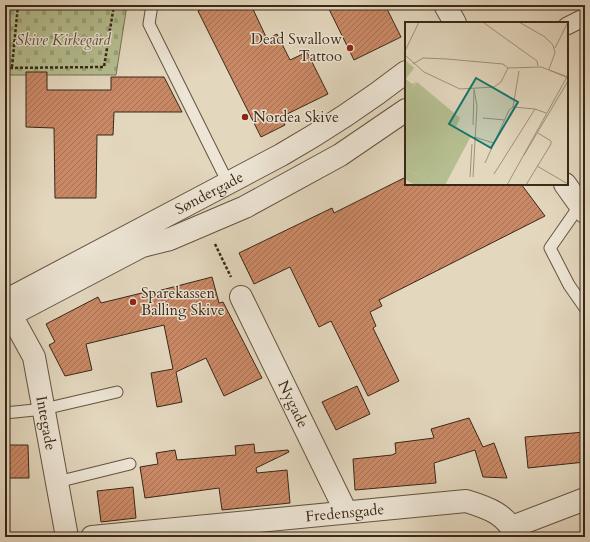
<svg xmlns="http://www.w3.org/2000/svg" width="590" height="542" font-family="Cardo,serif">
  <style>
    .cemetery { fill: url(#cemetery-stones); stroke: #787354 }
    .building { fill: url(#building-hatch); stroke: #3a2817 }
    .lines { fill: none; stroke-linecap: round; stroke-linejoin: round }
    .service-casing { stroke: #645441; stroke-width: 13 }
    .pedestrian-casing { stroke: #645441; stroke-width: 19 }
    .minor-casing { stroke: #645441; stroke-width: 24 }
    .tertiary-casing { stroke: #645441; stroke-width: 24 }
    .path { stroke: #3a2817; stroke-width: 2.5; stroke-dasharray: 3 2; stroke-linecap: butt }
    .service { stroke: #ede5d5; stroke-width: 11 }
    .pedestrian { stroke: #ede5d5; stroke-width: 17 }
    .minor { stroke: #ede5d5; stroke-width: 22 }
    .tertiary { stroke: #ede5d5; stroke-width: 22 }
    .poi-dot { fill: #8f2418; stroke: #ede5d5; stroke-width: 1.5 }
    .labels { text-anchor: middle; stroke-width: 3; stroke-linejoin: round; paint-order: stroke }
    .poi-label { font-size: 15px; fill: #3a2817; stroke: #ede5d5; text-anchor: start }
    .park-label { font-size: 15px; font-style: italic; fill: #594e35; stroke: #ede5d5 }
    .street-label { font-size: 15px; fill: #3a2817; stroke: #ede5d5 }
    .inset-road { fill: none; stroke: #9f917b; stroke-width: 1 }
    .view { fill: #0f766e; fill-opacity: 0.15; stroke: #0f766e; stroke-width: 2 }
    .inset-edge { fill: none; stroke: #3a2817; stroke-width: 2 }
  </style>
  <defs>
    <pattern id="cemetery-stones" width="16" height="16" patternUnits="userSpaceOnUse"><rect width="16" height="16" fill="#b5be90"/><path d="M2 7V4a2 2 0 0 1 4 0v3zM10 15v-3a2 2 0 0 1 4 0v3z" fill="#9ca37b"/></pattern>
    <pattern id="building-hatch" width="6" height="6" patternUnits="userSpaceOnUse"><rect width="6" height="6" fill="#ca8966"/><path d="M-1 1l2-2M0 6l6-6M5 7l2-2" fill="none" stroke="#a57053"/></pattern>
  </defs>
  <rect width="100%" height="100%" fill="#e3d7be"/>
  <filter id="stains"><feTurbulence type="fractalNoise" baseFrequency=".005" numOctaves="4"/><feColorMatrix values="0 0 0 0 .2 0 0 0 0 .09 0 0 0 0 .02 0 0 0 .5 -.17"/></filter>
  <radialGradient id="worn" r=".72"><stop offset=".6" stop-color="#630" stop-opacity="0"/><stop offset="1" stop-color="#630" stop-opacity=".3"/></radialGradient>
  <path class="cemetery" d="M 5,5 L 127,5 L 116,75 L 6,75 L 5,97 Z"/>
  <path class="building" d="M 211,5 L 251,5 L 267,39 L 277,34 L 290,60 L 307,52 L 328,94 L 281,117 L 285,125 L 261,137 L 198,11 Z
    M 327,5 L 385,5 L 401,37 L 354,60 Z
    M 26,72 L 47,72 L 47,90 L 111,90 L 111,77 L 164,77 L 182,112 L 114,112 L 113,135 L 97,135 L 96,198 L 55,198 L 54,128 L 26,127 Z
    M 406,177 L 406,184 L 521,184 L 545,216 L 379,300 L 382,306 L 370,312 L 376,326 L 373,328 L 399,381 L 368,396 L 331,321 L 319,327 L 290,267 L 254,284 L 239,253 L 332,208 L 334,213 Z
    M 212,277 L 219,303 L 223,302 L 262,378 L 224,396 L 206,358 L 176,372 L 182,402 L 157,407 L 151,373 L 173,369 L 164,325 L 86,344 L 92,370 L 65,376 L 49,345 L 55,342 L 46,324 L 98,297 L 101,303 L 150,291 L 150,293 Z
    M 357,386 L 370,414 L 336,430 L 322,402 Z
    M 469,418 L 483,447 L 494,443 L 507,478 L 483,477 L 475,450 L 434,463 L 436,483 L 355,490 L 353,459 L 392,455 L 396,453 L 395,443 L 434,438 L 431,429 Z
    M 585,432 L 585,462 L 528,468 L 525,437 Z
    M 254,444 L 255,453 L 288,450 L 289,452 L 256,468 L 257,473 L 287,470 L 290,503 L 222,510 L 219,488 L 145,498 L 140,467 L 158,464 L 156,453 L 175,450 L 177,460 L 236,455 L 235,446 Z
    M 5,445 L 28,445 L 29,478 L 5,478 Z
    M 133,487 L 136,518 L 101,522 L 97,491 Z"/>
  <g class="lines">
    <defs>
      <path id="service" d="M 152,5 L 149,24 L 228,183
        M 580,205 L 550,248 L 569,285 L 585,308
        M 5,413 L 44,409 L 117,392
        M 57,482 L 130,464"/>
      <path id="pedestrian" d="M 567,26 L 585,17"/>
      <g id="minor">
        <path id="s1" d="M 241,297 L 346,512"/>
        <path id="s2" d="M 11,315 L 34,357 L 67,537"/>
        <path d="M 512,527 L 585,499"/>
        <path id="s3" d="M 92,537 L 466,501 C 489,508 506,514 517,537"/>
      </g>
      <g id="tertiary">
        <path d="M 445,5 L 455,23"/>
        <path d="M 565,184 L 585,212"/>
        <path id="s4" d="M 5,301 L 281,155 C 325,130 366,103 406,72"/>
        <path d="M 5,318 L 142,246 L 170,239 L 245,207 L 340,155 L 406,110"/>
      </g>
    </defs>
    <use href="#service" class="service-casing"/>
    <use href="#pedestrian" class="pedestrian-casing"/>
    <use href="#minor" class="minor-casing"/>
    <use href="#tertiary" class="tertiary-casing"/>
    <path class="path" d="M 12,67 L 18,5
      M 5,68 L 104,67 L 114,5
      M 215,244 L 231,277"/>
    <use href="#service" class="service"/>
    <use href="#pedestrian" class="pedestrian"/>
    <use href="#minor" class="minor"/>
    <use href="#tertiary" class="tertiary"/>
  </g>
  <g class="poi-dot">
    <circle cx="350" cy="48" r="4"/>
    <circle cx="245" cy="117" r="4"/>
    <circle cx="133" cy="302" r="4"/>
  </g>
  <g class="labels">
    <g class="poi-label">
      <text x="342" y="44" text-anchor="end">Dead Swallow<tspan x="342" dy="17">Tattoo</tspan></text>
      <text x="253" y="122">Nordea Skive</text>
      <text x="141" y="298">Sparekassen<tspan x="141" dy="17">Balling Skive</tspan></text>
    </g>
    <g class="park-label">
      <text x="63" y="45">Skive Kirkegård</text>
    </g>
    <g class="street-label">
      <text dy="5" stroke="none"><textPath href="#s4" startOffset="231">Søndergade</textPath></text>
      <text dy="5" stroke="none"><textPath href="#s1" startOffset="119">Nygade</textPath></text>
      <text dy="5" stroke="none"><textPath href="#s2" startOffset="115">Integade</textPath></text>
      <text dy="5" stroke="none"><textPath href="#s3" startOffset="254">Fredensgade</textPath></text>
    </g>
  </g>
  <g transform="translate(405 22)">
    <rect width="163" height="163" fill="#e3d7be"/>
    <path d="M 0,38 L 9,46 L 1,57 L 7,62 L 11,60 L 5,69 L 0,65 Z" fill="#b5be90"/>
    <path d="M 0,146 L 20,157 L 25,163 L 10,163 L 3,159 L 0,157 Z" fill="#b5be90"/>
    <path d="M 12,60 L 55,96 L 51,105 L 66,114 L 40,163 L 25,163 L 20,157 L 0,146 L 0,65 L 5,69 Z" fill="#b5be90"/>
    <path class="inset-road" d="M 114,0 L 140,15 L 148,23 L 150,31 L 144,47M 79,1 L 132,39 L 133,44M 150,26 L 163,0M 0,29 L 14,0M 0,33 L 19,50 L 55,67 L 89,65 L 96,60 L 103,46M 8,42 L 18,36 L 42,37 L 98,42 L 103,46M 103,46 L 136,45 L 163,55M 144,48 L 161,55M 108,85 L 130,87 L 141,91M 78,96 L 100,98M 68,103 L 69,68M 69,115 L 89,121M 119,133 L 163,59M 80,141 L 104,88 L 108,85 L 114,49M 132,144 L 163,162M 89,152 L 130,87M 65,155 L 67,122M 68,155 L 72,84 L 69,67M 102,163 L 163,53M 121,163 L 146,122 L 146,119 L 133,111"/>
    <path class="view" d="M 71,56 L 113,80 L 86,126 L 44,102 Z"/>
    <rect width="163" height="163" class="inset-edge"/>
  </g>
  <rect width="590" height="542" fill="none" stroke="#e3d7be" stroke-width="20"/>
  <rect x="6" y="6" width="578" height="530" fill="none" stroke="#3a2817" stroke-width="2"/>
  <rect x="10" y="10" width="570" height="522" fill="none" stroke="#3a2817"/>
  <rect width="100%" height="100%" filter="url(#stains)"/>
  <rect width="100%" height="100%" fill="url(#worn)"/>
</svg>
